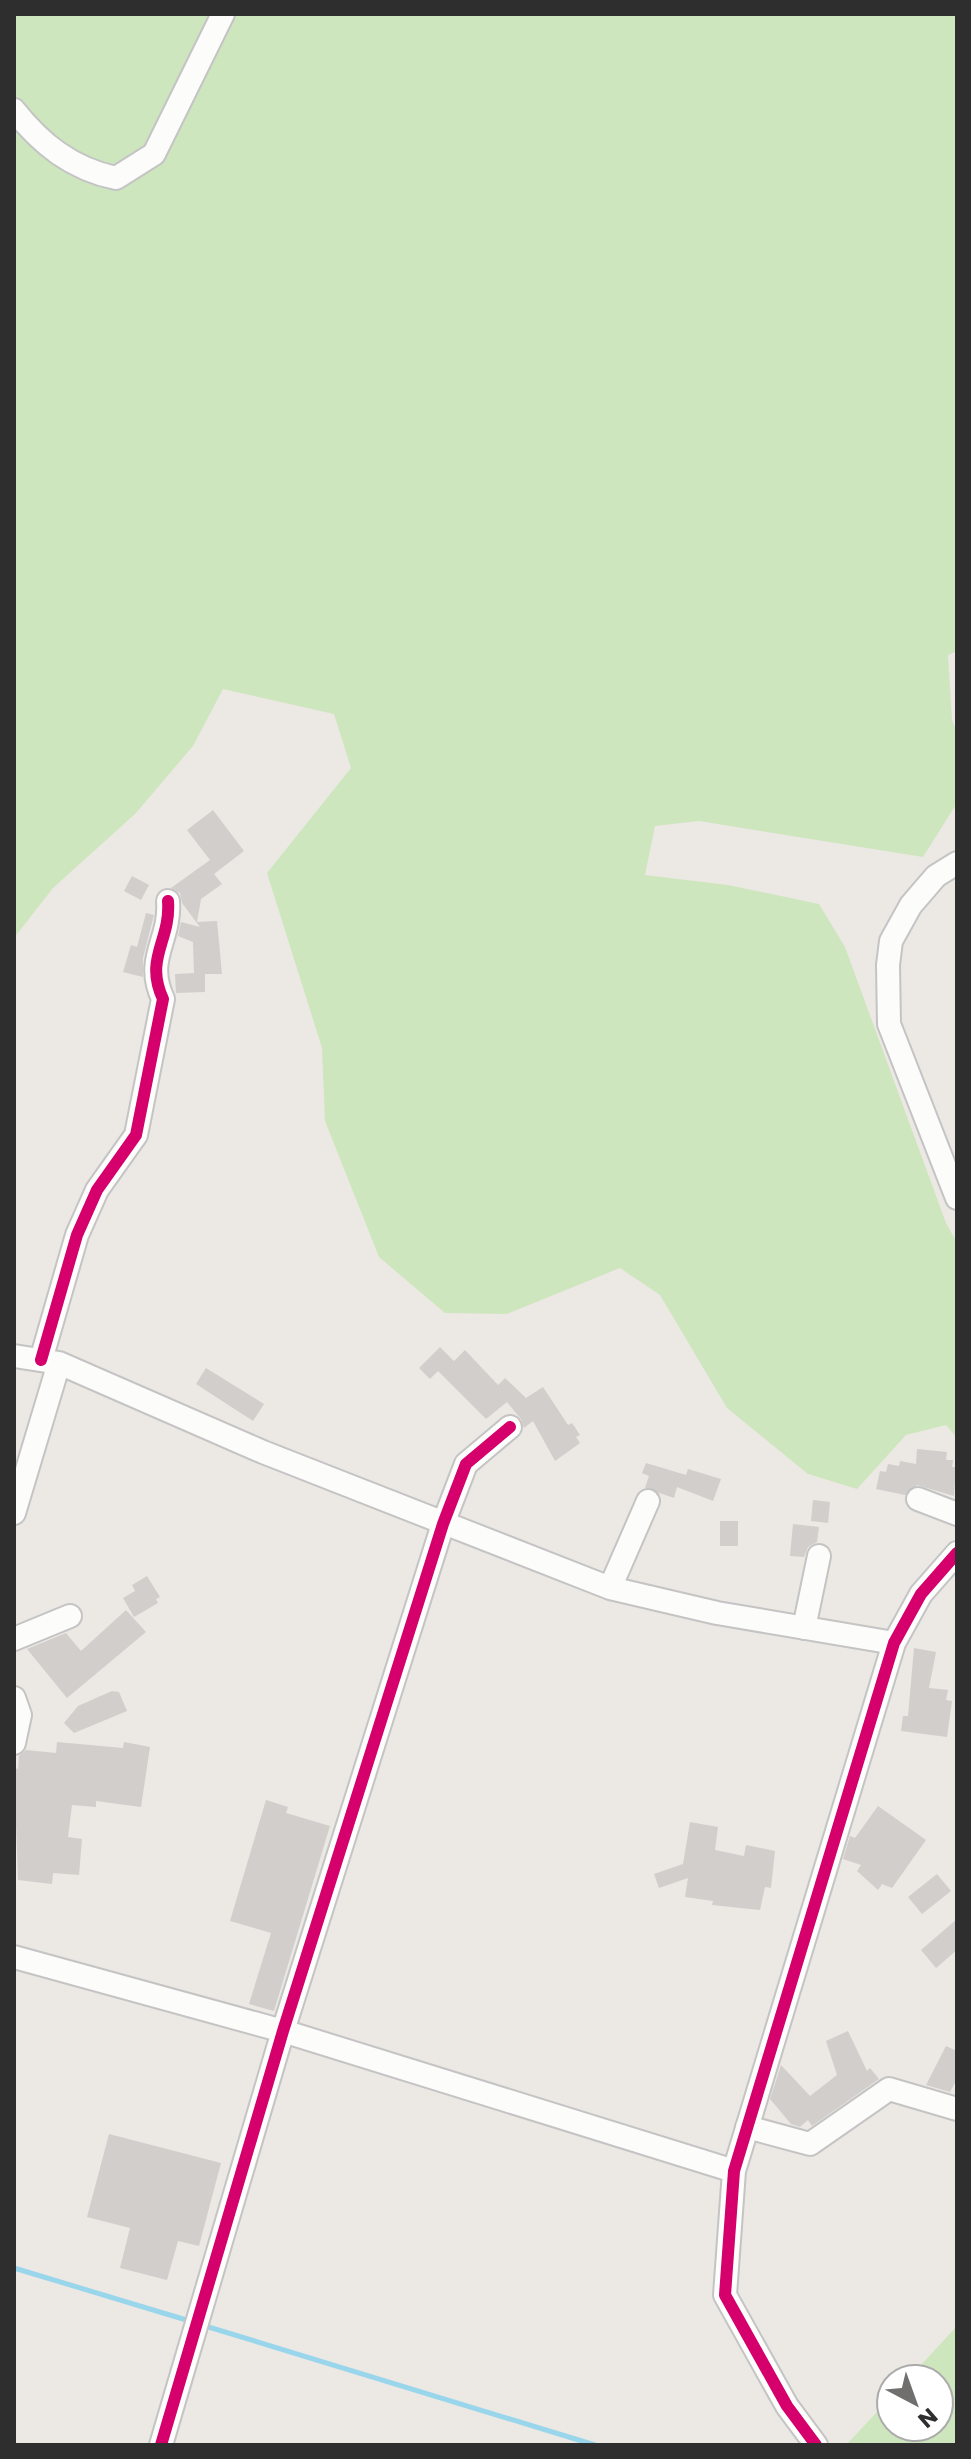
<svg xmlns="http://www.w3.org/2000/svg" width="971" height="2459" font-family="Poppins,sans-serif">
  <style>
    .green { fill: #cee6be }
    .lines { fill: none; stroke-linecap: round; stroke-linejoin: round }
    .stream { stroke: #99d6ec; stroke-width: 5 }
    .building { fill: #d1cecb }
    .minor-casing { stroke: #c5c4c5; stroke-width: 26 }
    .minor { stroke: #fcfcfb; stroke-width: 22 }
    .cycleway-casing { stroke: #fff; stroke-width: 17 }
    .cycleway { stroke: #d6006c; stroke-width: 12 }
  </style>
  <rect width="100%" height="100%" fill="#ece8e4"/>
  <path class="green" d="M 14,14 L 957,14 L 957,651 L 948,655 L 952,720 L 957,733 L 957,803 L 923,857 L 699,821 L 655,826 L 645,875 L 728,885 L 819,904 L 845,947 L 946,1223 L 957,1243 L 957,1438 L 946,1425 L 906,1435 L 857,1489 L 808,1474 L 727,1408 L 660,1295 L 620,1268 L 507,1314 L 445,1313 L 379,1257 L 325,1121 L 322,1048 L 267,873 L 351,768 L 334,714 L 223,689 L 193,746 L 135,814 L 53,888 L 14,938 Z
    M 957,2326 L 957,2445 L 846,2445 L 891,2397 L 891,2427 L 939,2427 L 939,2379 L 908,2379 Z"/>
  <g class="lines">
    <path class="stream" d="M 14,2268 L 193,2322
      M 202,2325 L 595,2445"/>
  </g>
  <path class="building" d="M 213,810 L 244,851 L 214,874 L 222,884 L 201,899 L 197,922 L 217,921 L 222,974 L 205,974 L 205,992 L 176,993 L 175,974 L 194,973 L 193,942 L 178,936 L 181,922 L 200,927 L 182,903 L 180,893 L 171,888 L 210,860 L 187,830 Z
    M 132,876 L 149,885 L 141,900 L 124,891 Z
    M 146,913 L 154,915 L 143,958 L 143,977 L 123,972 L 131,945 L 137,947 Z
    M 440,1347 L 454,1361 L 465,1350 L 498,1385 L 505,1378 L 526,1398 L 543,1387 L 568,1425 L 572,1423 L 580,1435 L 576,1437 L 580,1443 L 555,1461 L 533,1421 L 524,1428 L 521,1419 L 507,1402 L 486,1419 L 438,1371 L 430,1379 L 419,1368 Z
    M 206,1368 L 264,1404 L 253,1421 L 196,1384 Z
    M 917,1449 L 947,1452 L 946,1460 L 953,1460 L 952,1467 L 956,1467 L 954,1496 L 917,1485 L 905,1495 L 876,1489 L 880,1471 L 886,1472 L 888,1464 L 899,1466 L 900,1461 L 916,1464 Z
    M 646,1463 L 686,1475 L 688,1469 L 721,1479 L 713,1501 L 677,1487 L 674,1498 L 645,1488 L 649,1476 L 642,1473 Z
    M 813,1500 L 830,1502 L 828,1523 L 811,1521 Z
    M 720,1521 L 738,1521 L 738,1546 L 720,1546 Z
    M 793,1524 L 819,1527 L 817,1542 L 808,1547 L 804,1557 L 790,1556 Z
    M 147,1576 L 160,1597 L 156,1599 L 158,1603 L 134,1617 L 123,1598 L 135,1591 L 132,1585 Z
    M 126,1610 L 146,1632 L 67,1698 L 27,1649 L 66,1633 L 81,1651 Z
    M 914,1648 L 936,1652 L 929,1688 L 948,1690 L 946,1700 L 952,1701 L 947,1737 L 901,1731 L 903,1716 L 908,1716 Z
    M 112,1691 L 119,1692 L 127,1711 L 74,1733 L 64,1723 L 78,1706 Z
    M 57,1742 L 123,1748 L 124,1742 L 150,1747 L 141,1807 L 96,1801 L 96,1807 L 72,1805 L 68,1837 L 82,1839 L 79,1875 L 53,1873 L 52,1884 L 18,1880 L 14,1768 L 18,1769 L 19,1756 L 26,1750 L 56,1753 Z
    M 266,1800 L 288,1807 L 286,1813 L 330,1826 L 274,2011 L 249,2004 L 271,1933 L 230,1921 Z
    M 878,1806 L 926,1840 L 892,1888 L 882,1884 L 878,1890 L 857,1871 L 861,1865 L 843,1859 L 850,1836 L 855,1838 Z
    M 690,1822 L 718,1827 L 715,1850 L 744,1856 L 746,1845 L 775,1851 L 771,1888 L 765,1887 L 760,1910 L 712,1905 L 713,1901 L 685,1897 L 688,1878 L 659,1888 L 654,1874 L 683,1864 Z
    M 937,1874 L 951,1891 L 922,1914 L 908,1897 Z
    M 957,1919 L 957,1950 L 936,1968 L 921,1950 Z
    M 848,2031 L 867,2071 L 870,2068 L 879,2079 L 812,2126 L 808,2120 L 800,2127 L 791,2124 L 770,2099 L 781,2065 L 810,2096 L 837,2075 L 826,2041 Z
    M 946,2046 L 957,2051 L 957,2079 L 950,2092 L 926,2085 Z
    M 109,2134 L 221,2163 L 199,2246 L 178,2241 L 167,2280 L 120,2268 L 130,2228 L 87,2217 Z"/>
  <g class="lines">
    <defs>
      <path id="minor" d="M 14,110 C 41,144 72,169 116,178 L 154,154 L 223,14
        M 957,863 L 936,876 L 911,905 L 891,941 L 888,965 L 889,1024 L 957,1198
        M 14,1356 L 59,1363 L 263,1452 L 610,1588 L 717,1613 L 894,1643
        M 41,1360 L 77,1235 L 97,1190 L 136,1135 L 163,999 C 144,958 171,941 168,901
        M 918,1499 L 957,1514
        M 14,1513 L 59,1363
        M 610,1588 L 648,1501
        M 804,1628 L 819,1556
        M 14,1639 L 70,1616
        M 14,1698 L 20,1715 L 14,1743
        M 14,1957 L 283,2031 L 734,2171
        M 747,2127 L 810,2144 L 889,2089 L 957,2109
        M 161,2445 L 283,2031 L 443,1524 L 466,1464 L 510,1427
        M 816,2445 L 787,2406 L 725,2295 L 734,2171 L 894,1643 L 921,1594 L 957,1553"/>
    </defs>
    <use href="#minor" class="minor-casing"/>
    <use href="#minor" class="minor"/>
    <defs>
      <path id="cycleway" d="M 41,1360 L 77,1235 L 97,1190 L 136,1135 L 163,999 C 144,958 171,941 168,901
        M 161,2445 L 283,2031 L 443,1524 L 466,1464 L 510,1427
        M 816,2445 L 787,2406 L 725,2295 L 734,2171 L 894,1643 L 921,1594 L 957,1553"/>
    </defs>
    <use href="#cycleway" class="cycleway-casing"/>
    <use href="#cycleway" class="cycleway"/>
  </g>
  <rect width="971" height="2459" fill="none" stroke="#2e2e2e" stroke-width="32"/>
  <g transform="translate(915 2403) rotate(139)"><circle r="38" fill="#ffffff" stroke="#ababab" stroke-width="2"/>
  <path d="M0-6L14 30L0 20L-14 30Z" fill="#706f6e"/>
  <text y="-12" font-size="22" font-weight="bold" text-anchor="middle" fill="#2e2e2e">N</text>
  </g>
</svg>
